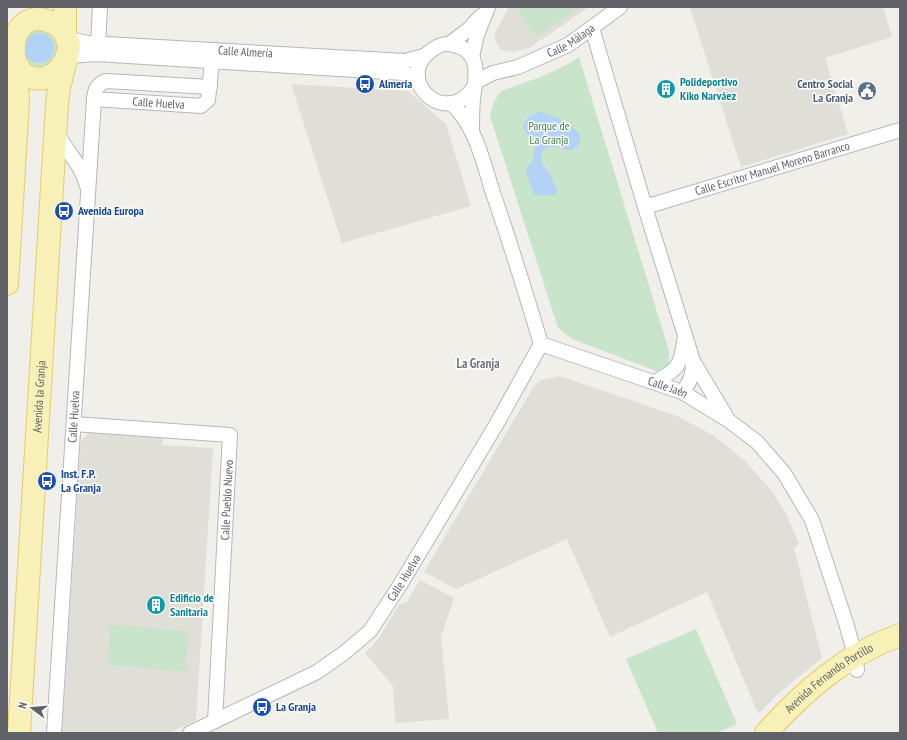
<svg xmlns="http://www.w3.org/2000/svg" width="907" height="740" font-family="'PT Sans Narrow',sans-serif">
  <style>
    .education { fill: #dfded7 }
    .green { fill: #c8e4ca }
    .water { fill: #b2d3f6 }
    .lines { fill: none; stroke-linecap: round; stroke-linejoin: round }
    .street-casing { stroke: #b5b7bb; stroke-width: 16 }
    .primary-casing { stroke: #e3cc6e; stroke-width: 24 }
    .street { stroke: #fff; stroke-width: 14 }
    .primary { stroke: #f7f1b7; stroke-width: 22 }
    .labels { text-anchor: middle; stroke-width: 3; stroke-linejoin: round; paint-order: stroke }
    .street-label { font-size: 12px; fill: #606267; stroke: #fff }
    .culture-label { font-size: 12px; font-weight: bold; fill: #0d838f; stroke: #fff; text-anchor: start }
    .transit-label { font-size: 12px; font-weight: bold; fill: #164399; stroke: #fff; text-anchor: start }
    .service-label { font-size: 12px; font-weight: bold; fill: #4e5e75; stroke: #fff; text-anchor: end }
    .park-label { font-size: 12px; fill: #3f7f46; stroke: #fff }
    .neighbourhood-label { font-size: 13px; font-weight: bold; fill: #717479; stroke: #fff }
  </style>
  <rect width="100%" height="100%" fill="#f0efe9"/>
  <path class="education" d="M 509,7 L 589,7 L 529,48 L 513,52 L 501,50 L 495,41 L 495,33 Z
    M 690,7 L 883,7 L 892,37 L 825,58 L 848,134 L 741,167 Z
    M 291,84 L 408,91 L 446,124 L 471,206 L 342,243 Z
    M 559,376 L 677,416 L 713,435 L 744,460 L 771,490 L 787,515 L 799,544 L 794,548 L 822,658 L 779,693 L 758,714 L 707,592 L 610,637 L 567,539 L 456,589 L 424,572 L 534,386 L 541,380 Z
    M 89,433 L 163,438 L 162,445 L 213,448 L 196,720 L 169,733 L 62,733 L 81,441 Z
    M 420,580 L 454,598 L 441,637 L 449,719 L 395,723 L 393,686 L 365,653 L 377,641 L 399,605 L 407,602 Z"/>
  <path class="green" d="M 516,7 L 579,7 L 536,37 Z
    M 26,30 L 53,31 L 60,50 L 48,68 L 26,66 Z
    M 579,57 L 669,351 L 669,366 L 659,372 L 572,339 L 558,328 L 490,116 L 494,102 L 501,91 C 529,81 554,74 579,57 Z
    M 111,625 L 188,631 L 185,671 L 108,665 Z
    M 696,629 L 737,724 L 717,733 L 658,733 L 626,659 Z"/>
  <path class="water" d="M24 48a15 15 0 1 1 30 0a15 15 0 1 1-30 0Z
    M 538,112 C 553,113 598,134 573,150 C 560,151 540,136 542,164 L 550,173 L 557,191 L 555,195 L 534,195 L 526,172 C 526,166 532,164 533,158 C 539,140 527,138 523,127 L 528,117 Z"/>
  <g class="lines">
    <defs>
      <g id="street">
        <path d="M 592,28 L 645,207 L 693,361 C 693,374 691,382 682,392"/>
        <path id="s1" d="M 67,39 L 88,43 L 405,61 L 424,56"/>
        <path d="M 98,44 L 100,7"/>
        <path d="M 449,44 L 469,29 L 481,16"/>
        <path d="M 68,56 L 96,54 L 403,73 L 418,77"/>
        <path d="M 472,57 L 477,35 L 488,7"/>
        <path id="s2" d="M 475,82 L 493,73 L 518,67 L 568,45 L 620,7"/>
        <path d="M 94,99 C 95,90 96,85 106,81 L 210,87"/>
        <path d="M 451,103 C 477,127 483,163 494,196 C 511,245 526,294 541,344"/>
        <path d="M 472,130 C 472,120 472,109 473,99 C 476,76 483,49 449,44 C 441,43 434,48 428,53 C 395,82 448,130 475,85"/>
        <path d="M 57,133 C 66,151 82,165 87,186"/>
        <path id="s3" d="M 645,207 L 900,130"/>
        <path id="s4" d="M 541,344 L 682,392 L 728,420 L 757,442 L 784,473 L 812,520 L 846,623 L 855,655 L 857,670"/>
        <path d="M 693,361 L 726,416"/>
        <path d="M 655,382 C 677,370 681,366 684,341"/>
        <path d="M 74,424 L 230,435 L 215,721"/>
        <path id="s5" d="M 54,733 L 94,99 L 201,106 L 208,100 L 212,61"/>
        <path id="s6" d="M 190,733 L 317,672 L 344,653 L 370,631 L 400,585 L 496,425 L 541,344"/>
      </g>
      <g id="primary">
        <path d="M 65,7 L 65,34"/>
        <path d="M 7,284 L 18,102 L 16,68"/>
        <path id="s7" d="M 19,733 L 57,104 L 59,88 L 69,47 C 68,37 62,27 53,23 C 5,0 0,87 44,78 C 54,76 60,69 65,61"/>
        <path id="s8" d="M 766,733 C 804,691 846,654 900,635"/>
      </g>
    </defs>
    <use href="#street" class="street-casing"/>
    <use href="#primary" class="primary-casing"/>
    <use href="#street" class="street"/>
    <use href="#primary" class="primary"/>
  </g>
  <defs>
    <symbol id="bus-disc" viewBox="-11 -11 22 22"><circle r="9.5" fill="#1a4fb4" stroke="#fff"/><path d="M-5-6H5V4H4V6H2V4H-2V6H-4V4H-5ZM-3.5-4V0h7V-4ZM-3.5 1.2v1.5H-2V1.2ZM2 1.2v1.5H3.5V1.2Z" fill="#fff"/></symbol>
    <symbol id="building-disc" viewBox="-11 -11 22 22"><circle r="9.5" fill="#0f9aa8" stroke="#fff"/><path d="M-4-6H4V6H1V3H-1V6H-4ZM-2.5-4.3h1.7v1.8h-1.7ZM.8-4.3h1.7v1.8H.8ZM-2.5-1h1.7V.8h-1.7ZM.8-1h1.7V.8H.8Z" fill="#fff"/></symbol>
    <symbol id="civic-disc" viewBox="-11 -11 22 22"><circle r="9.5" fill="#5c6f8a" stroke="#fff"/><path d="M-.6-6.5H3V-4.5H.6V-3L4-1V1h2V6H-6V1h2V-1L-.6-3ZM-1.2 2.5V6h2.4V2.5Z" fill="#fff"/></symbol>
  </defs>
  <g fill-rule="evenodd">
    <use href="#bus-disc" x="354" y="73" width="22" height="22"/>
    <use href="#building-disc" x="655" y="78" width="22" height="22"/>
    <use href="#civic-disc" x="856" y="80" width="22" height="22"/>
    <use href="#bus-disc" x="53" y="200" width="22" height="22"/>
    <use href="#bus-disc" x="36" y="470" width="22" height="22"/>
    <use href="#building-disc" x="145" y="594" width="22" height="22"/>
    <use href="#bus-disc" x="251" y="696" width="22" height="22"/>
  </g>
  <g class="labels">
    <g class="street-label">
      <text dy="4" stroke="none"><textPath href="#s2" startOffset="105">Calle Málaga</textPath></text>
      <text dy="4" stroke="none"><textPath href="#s1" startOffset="179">Calle Almería</textPath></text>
      <text dy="4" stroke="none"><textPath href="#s5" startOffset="700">Calle Huelva</textPath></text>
      <text dy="4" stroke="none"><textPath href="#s3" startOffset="133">Calle Escritor Manuel Moreno Barranco</textPath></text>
      <text dy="4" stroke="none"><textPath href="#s4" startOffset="134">Calle Jaén</textPath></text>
      <text dy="4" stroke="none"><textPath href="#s7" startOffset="337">Avenida la Granja</textPath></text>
      <text dy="4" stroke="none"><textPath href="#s5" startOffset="317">Calle Huelva</textPath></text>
      <text transform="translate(227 500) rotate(-87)" y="4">Calle Pueblo Nuevo</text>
      <text dy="4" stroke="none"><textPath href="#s6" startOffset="271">Calle Huelva</textPath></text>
      <text dy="4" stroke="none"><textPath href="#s8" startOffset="84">Avenida Fernando Portillo</textPath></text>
    </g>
    <g class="culture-label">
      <text x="680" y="86">Polideportivo<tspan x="680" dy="14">Kiko Narváez</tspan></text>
      <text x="170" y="602">Edificio de<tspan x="170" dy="14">Sanitaria</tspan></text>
    </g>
    <g class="transit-label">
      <text x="379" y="88">Almería</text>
      <text x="78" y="215">Avenida Europa</text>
      <text x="61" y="478">Inst. F.P.<tspan x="61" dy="14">La Granja</tspan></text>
      <text x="276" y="711">La Granja</text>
    </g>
    <g class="service-label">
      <text x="853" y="88">Centro Social<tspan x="853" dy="14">La Granja</tspan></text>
    </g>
    <g class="park-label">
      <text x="549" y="130">Parque de<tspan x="549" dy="14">La Granja</tspan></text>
    </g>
    <g class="neighbourhood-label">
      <text x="478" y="368">La Granja</text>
    </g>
  </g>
  <rect width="907" height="740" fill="none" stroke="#606267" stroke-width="16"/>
  <g transform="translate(32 708) rotate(286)" stroke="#ffffff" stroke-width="3" paint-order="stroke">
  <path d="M0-3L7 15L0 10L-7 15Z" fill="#606267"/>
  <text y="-6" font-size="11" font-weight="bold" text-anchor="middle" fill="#606267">N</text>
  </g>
</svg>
